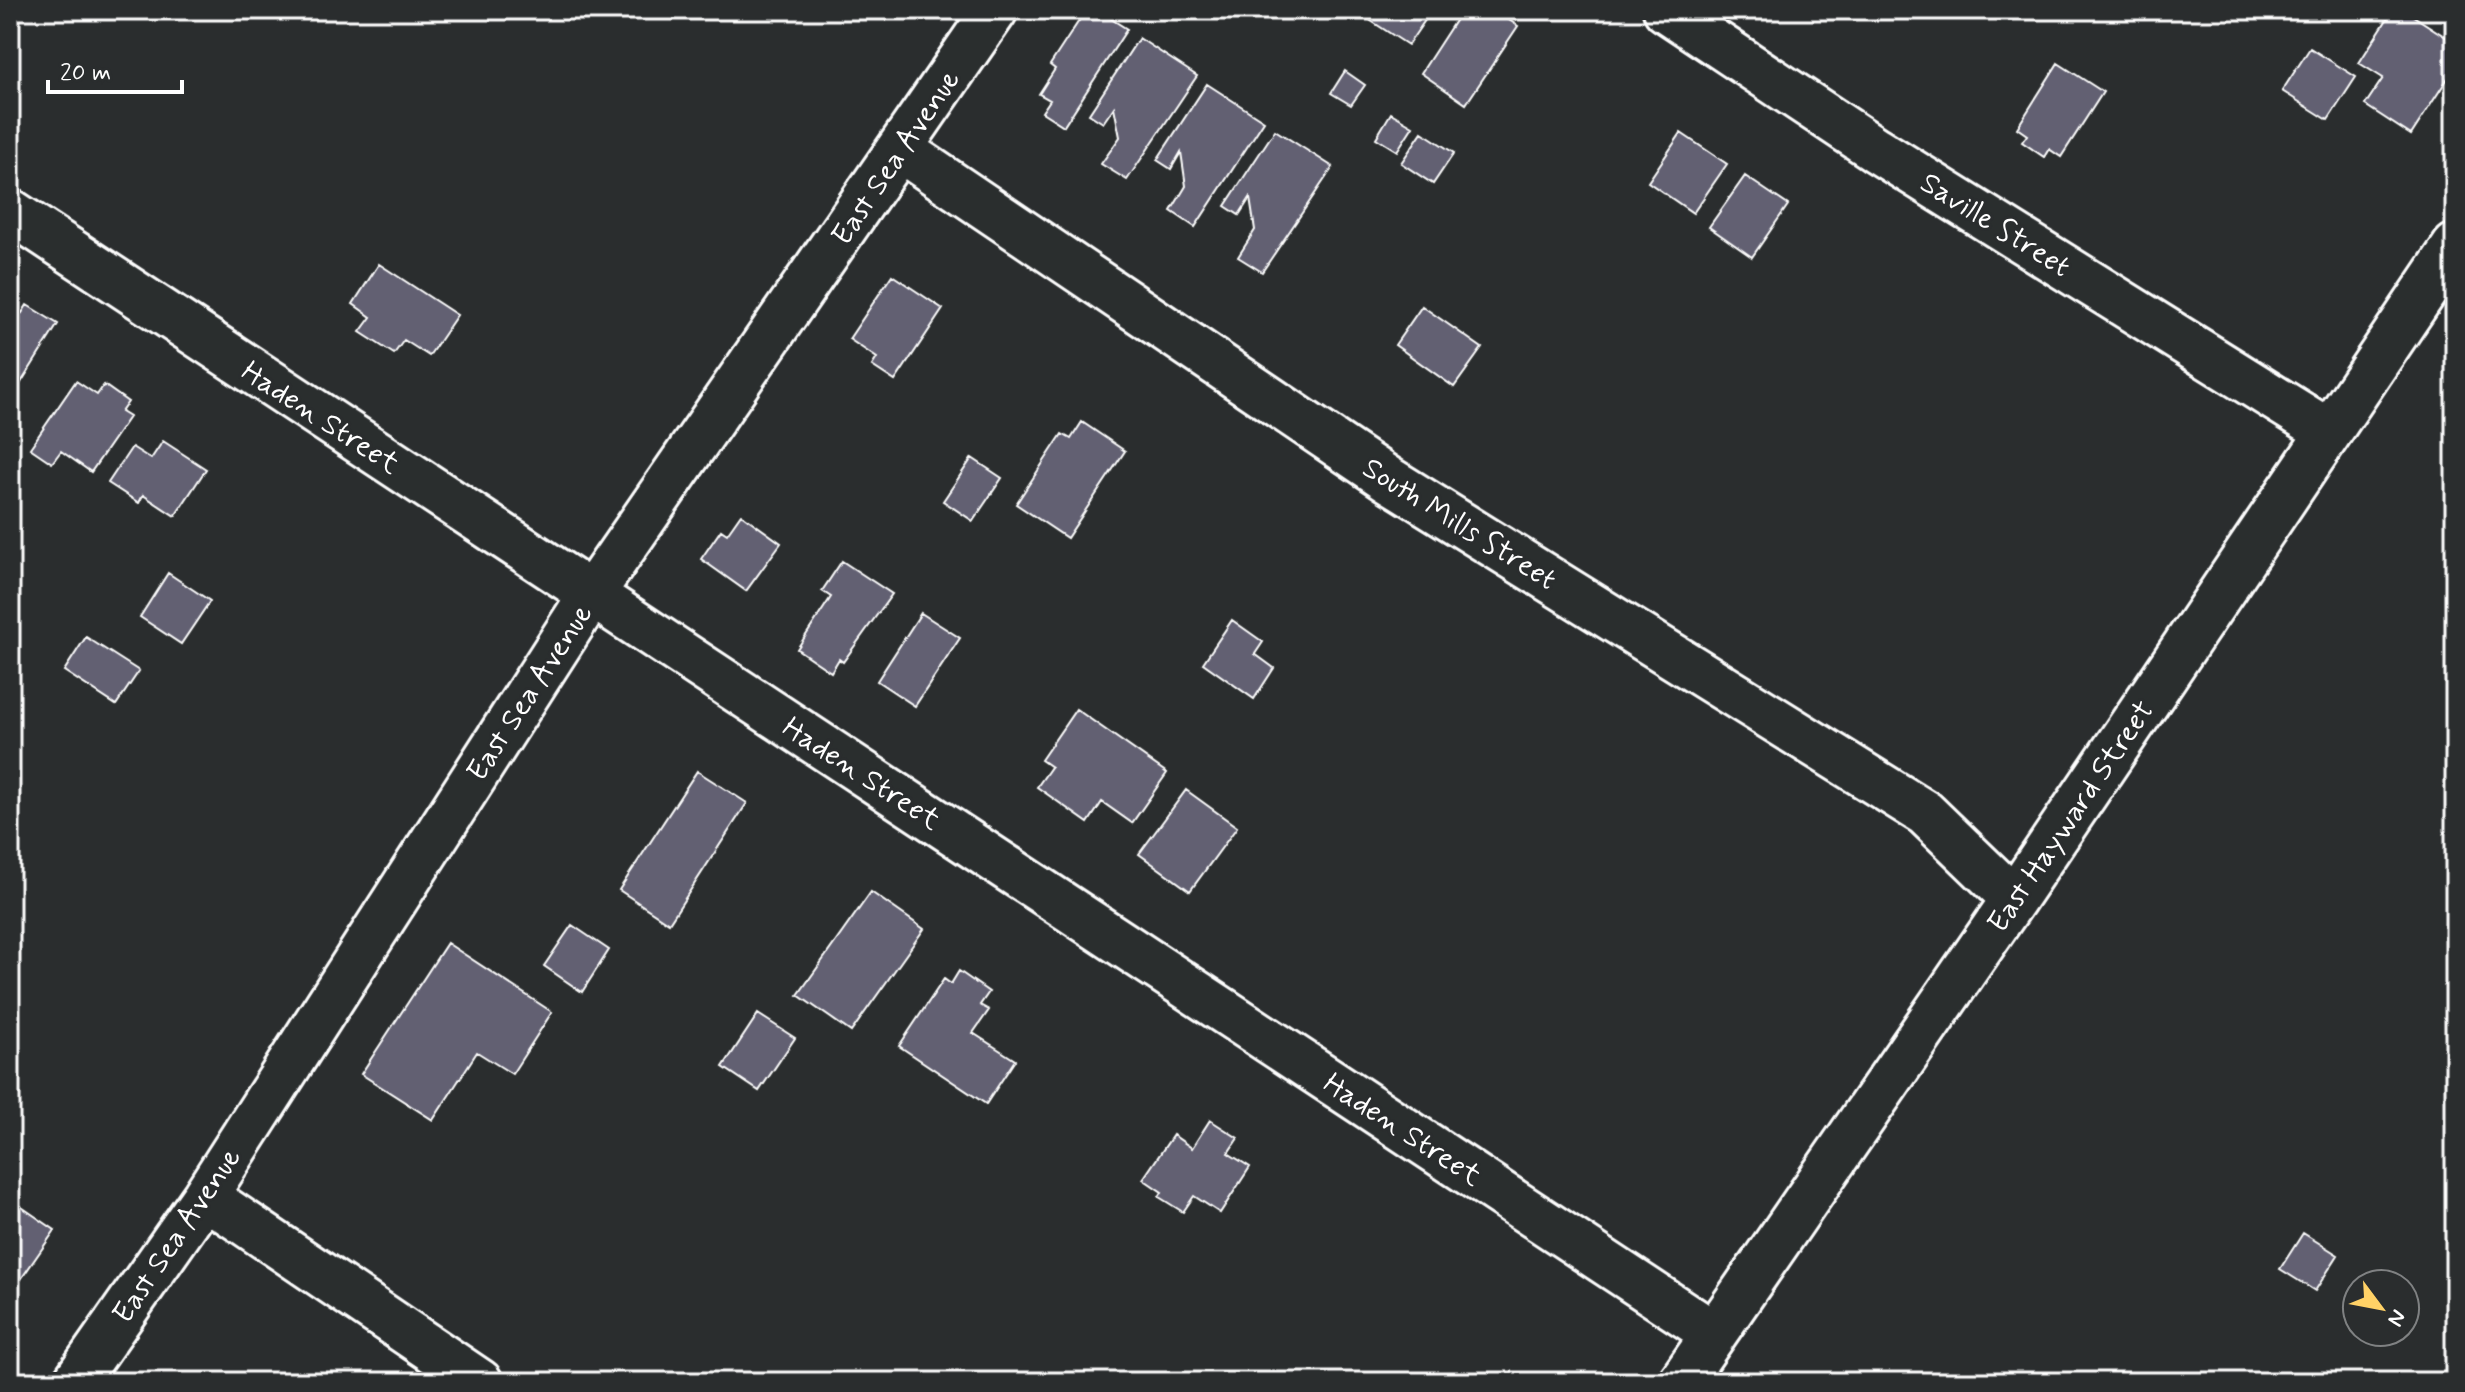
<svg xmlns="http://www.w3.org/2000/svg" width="2465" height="1392" font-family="Mynerve,sans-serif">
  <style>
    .building { fill: #626072; stroke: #fff; stroke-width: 2 }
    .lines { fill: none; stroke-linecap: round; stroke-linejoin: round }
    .minor-casing { stroke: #fff; stroke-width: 50 }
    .minor { stroke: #2a2d2e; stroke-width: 44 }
    .labels { text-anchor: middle; stroke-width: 6; stroke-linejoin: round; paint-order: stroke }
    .street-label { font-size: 30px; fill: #fff; stroke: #2a2d2e }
  </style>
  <rect width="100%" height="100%" fill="#2a2d2e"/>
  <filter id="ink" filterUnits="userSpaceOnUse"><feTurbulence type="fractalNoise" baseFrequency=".0125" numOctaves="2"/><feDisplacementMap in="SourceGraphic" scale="16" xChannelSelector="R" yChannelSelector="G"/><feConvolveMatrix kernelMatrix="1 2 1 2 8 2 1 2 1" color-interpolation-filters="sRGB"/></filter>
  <g filter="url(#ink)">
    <path class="building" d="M 1086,10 L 1097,10 L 1127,29 L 1064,126 L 1042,112 L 1050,100 L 1039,94 L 1055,69 L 1050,65 Z
      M 1370,10 L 1432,10 L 1408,45 L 1365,17 Z
      M 1462,10 L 1494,10 L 1518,26 L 1466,104 L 1421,73 Z
      M 2393,10 L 2404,10 L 2455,43 L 2455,67 L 2411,135 L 2365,105 L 2383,78 L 2359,63 Z
      M 1139,38 L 1197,76 L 1127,180 L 1101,164 L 1120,137 L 1114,107 L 1103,123 L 1089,114 Z
      M 2310,48 L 2356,77 L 2328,120 L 2282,91 Z
      M 2058,63 L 2103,92 L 2061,157 L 2049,149 L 2044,157 L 2022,142 L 2027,135 L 2017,128 Z
      M 1345,71 L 1365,85 L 1351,105 L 1331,93 Z
      M 1207,84 L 1264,121 L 1195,227 L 1171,211 L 1186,186 L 1181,152 L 1171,169 L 1157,160 Z
      M 1391,113 L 1413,126 L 1397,151 L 1376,138 Z
      M 1275,130 L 1333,167 L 1262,272 L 1238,257 L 1255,230 L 1250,198 L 1239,215 L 1225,206 Z
      M 1422,132 L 1454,153 L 1433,184 L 1401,163 Z
      M 1681,133 L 1727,164 L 1693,213 L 1648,182 Z
      M 1745,176 L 1788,205 L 1752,257 L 1709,227 Z
      M 379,264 L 457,315 L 429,356 L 404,340 L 394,354 L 360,332 L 371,317 L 353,304 Z
      M 892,275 L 943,309 L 895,381 L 872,366 L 877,358 L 849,339 Z
      M 10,305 L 22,313 L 27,305 L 58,324 L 10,400 Z
      M 1422,306 L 1482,348 L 1454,387 L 1395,345 Z
      M 76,381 L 97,395 L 104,385 L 128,402 L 121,412 L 129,417 L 91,472 L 61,451 L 52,463 L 30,448 Z
      M 1082,422 L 1125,451 L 1067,538 L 1016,504 L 1062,434 L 1071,439 Z
      M 163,441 L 206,469 L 175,516 L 143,495 L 139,503 L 108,483 L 132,447 L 151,459 Z
      M 972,458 L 1002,478 L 973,521 L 943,501 Z
      M 741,514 L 781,543 L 746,591 L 701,559 L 721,530 L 727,534 Z
      M 842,561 L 892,594 L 843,662 L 839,659 L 831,672 L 797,649 L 831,597 L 822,591 Z
      M 168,573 L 210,601 L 181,644 L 140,617 Z
      M 921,613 L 960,638 L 915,706 L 877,681 Z
      M 1232,620 L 1263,642 L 1255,654 L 1274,668 L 1254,699 L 1203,663 Z
      M 86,637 L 139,671 L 116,705 L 64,671 Z
      M 1076,709 L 1167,773 L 1132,823 L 1102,802 L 1088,823 L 1037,787 L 1051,767 L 1041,760 Z
      M 697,771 L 747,803 L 669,923 L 619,890 Z
      M 1186,790 L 1237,827 L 1190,891 L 1139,854 Z
      M 871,892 L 924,929 L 851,1032 L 798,995 Z
      M 572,925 L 609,950 L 582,992 L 544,966 Z
      M 447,943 L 552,1012 L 512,1074 L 477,1052 L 433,1120 L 361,1074 Z
      M 959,971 L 989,992 L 980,1005 L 989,1010 L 973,1033 L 1015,1060 L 986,1104 L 899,1046 L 944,979 L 951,984 Z
      M 758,1014 L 795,1038 L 759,1091 L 723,1067 Z
      M 1210,1120 L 1238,1138 L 1228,1153 L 1250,1167 L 1220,1213 L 1194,1196 L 1183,1212 L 1159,1197 L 1162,1192 L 1143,1179 L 1173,1135 L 1192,1148 Z
      M 10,1199 L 55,1230 L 19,1282 L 10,1275 Z
      M 2303,1233 L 2338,1255 L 2315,1291 L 2280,1269 Z"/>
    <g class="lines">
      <defs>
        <path id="minor" d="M 1666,10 L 1875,149 L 2329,432
          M 901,150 L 1388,479 L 1925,813 L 2014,899
          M 10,211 L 1714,1334
          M 205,1196 L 480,1382
          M 75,1382 L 205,1196 L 591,595 L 995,10
          M 1681,1382 L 2014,899 L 2455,246"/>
      </defs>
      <use href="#minor" class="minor-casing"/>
      <use href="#minor" class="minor"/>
    </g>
  </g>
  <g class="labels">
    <g class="street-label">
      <text transform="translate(895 157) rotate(-56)" y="10">East Sea Avenue</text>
      <text transform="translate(1996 224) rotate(32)" y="10">Saville Street</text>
      <text transform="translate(321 417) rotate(33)" y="10">Haden Street</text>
      <text transform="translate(1460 523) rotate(32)" y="10">South Mills Street</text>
      <text transform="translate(529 692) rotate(-57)" y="10">East Sea Avenue</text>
      <text transform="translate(862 773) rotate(33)" y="10">Haden Street</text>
      <text transform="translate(2070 816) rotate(-56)" y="10">East Hayward Street</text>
      <text transform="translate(1403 1129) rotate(33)" y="10">Haden Street</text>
      <text transform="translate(176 1235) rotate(-56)" y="10">East Sea Avenue</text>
    </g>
  </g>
  <rect width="2465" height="1392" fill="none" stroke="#2a2d2e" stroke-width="40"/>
  <rect x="20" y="20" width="2425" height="1352" fill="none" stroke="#fff" stroke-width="3" filter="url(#ink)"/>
  <g transform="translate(2381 1308) rotate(122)"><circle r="38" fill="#2a2d2e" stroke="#7f8182" stroke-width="2"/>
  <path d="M0-6L14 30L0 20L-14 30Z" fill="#ffd166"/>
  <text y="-12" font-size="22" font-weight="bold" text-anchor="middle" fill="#ffffff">N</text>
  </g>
  <path d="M48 80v12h134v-12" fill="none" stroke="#ffffff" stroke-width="4"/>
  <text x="60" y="80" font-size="24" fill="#ffffff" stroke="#2a2d2e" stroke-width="6" paint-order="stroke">20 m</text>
</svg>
